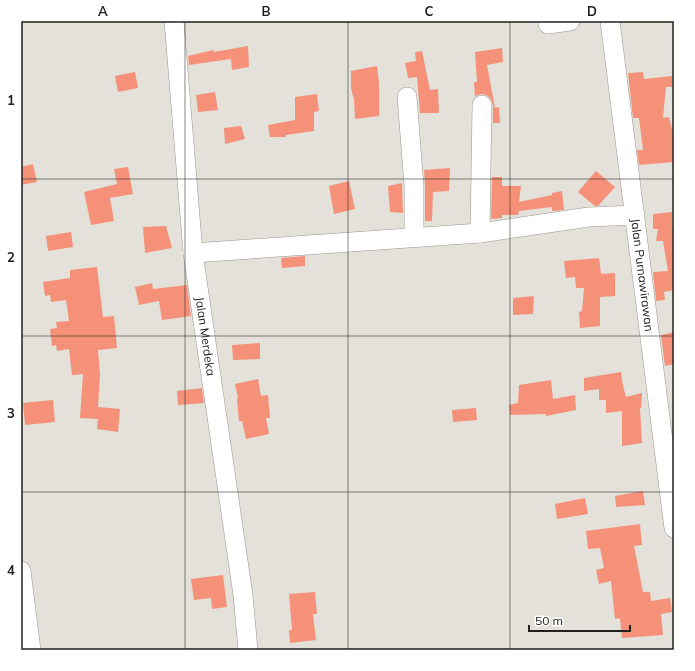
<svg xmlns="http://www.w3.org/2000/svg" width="695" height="671" font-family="Mulish,sans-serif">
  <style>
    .building { fill: #f59179 }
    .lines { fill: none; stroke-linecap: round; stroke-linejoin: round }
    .minor-casing { stroke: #98968e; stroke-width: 20 }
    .minor { stroke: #fff; stroke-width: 19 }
    .grid { fill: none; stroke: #21201d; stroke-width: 1; stroke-opacity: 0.55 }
    .labels { text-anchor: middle; stroke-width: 4; stroke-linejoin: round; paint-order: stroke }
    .street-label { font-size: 12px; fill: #21201d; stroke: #fff }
    .neatline { fill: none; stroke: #21201d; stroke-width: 1.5 }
    .grid-label { font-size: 13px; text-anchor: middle; font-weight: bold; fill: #21201d }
  </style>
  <rect width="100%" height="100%" fill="#e3e1d9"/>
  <path class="building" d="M 248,46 L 249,67 L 232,70 L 231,59 L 189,65 L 188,56 L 213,50 L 214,52 Z
    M 502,48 L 503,62 L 487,65 L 495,108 L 499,107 L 500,123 L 493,123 L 493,105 L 491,99 L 488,96 L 483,94 L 477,95 L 475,97 L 474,82 L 477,82 L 475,52 Z
    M 422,51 L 430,90 L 438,89 L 439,113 L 420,113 L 417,77 L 408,78 L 405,63 L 416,61 L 415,52 Z
    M 377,66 L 379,83 L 379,116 L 355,119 L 354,100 L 351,88 L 351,71 Z
    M 135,72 L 138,88 L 118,92 L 115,76 Z
    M 643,72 L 644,79 L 672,76 L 672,87 L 666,87 L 663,118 L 669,117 L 674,137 L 674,162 L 639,165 L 637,150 L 643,150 L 639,118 L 633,118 L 628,73 Z
    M 215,92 L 218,110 L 198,112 L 196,95 Z
    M 317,94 L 319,111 L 314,112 L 314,131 L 286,135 L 286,137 L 270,137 L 268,125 L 295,120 L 295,97 Z
    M 241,126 L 245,139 L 225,144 L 224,128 Z
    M 33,164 L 37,182 L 21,185 L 21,167 Z
    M 128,167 L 133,194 L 110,198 L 114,221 L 91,225 L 84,192 L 117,184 L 114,169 Z
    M 450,168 L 449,191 L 433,192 L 432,221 L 425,221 L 425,186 L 424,170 Z
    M 596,171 L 615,187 L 598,206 L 595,206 L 578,192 Z
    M 492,177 L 502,177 L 502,186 L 521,186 L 519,202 L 552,195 L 552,193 L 562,191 L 564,210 L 552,211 L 552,207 L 519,211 L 518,215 L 502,215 L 502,218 L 491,219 Z
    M 349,181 L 355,209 L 334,214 L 329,186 Z
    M 402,183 L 403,213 L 390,212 L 388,186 Z
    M 672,212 L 672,229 L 674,229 L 674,290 L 664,292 L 665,300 L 656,301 L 653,272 L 668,271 L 663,241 L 656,241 L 658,229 L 653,229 L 653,214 Z
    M 166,226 L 172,248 L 145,253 L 143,227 Z
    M 71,232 L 73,247 L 48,251 L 46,236 Z
    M 305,256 L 305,266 L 282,268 L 281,258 Z
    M 599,258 L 601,274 L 615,273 L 615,296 L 600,297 L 600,326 L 580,328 L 579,312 L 582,311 L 584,288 L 576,288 L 575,277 L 566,278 L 564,261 Z
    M 97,267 L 103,317 L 114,316 L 117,348 L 98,350 L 100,374 L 98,407 L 120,409 L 118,432 L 97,429 L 98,419 L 80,418 L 83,374 L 72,375 L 69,349 L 57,351 L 56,345 L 52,346 L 50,329 L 57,328 L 56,322 L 69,321 L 66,300 L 51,302 L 50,295 L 45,296 L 43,282 L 70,278 L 70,270 Z
    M 152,283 L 153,289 L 187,285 L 191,316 L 162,320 L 159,301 L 139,305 L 135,287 Z
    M 534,296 L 533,314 L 513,315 L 513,298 Z
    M 674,332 L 674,364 L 665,366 L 661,335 Z
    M 260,343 L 260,359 L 233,360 L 232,345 Z
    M 621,372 L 623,386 L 626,397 L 642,393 L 641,408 L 640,408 L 642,443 L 622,446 L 622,411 L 606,413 L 606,400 L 599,400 L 599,389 L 584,391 L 584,378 Z
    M 258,379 L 261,396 L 268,395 L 270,418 L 266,418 L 269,434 L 246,439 L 242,421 L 239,421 L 237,399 L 238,398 L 235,384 Z
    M 551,380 L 553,399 L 575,395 L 576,410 L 546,416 L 546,414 L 510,415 L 509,405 L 518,403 L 519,385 Z
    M 202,388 L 204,403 L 178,405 L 177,391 Z
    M 53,400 L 55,422 L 25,425 L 23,403 Z
    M 476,408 L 477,420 L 453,422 L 452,410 Z
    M 643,491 L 645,505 L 616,507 L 615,496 Z
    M 585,498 L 588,514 L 557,519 L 555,504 Z
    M 640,524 L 642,545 L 634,546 L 643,592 L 650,592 L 651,601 L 670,598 L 672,612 L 661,614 L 663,635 L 622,638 L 620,618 L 615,619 L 611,581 L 599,584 L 596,570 L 604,568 L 600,548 L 588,549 L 586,531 Z
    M 223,575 L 227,607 L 212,609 L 211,598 L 194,600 L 191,579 Z
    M 315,592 L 317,614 L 313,614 L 316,640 L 290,643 L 289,630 L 292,630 L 289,594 Z"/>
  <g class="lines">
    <defs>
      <g id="minor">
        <path id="s1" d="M 174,21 L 193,253 L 243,595 L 248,650"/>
        <path id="s2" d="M 610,21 L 674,528"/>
        <path d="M 548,24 L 570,21"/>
        <path d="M 407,97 L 414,186 L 414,237"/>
        <path d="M 480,233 L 482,105"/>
        <path d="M 193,253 L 480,233 L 589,217 L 635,215"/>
        <path d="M 21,571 L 31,650"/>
      </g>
    </defs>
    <use href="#minor" class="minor-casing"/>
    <use href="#minor" class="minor"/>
  </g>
  <path class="grid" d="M 185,21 L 185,650M 348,21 L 348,650M 510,21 L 510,650M 21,179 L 674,179M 21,336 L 674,336M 21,492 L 674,492"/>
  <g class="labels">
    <g class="street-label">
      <text dy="4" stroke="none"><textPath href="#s2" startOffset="256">Jalan Purnawirawan</textPath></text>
      <text dy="4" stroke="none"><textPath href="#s1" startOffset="317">Jalan Merdeka</textPath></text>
    </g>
  </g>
  <rect width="695" height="671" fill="none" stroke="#ffffff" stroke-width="44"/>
  <path d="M529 625v6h101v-6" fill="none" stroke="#21201d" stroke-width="2"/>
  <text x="535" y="625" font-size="12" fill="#21201d" stroke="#ffffff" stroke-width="3" paint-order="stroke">50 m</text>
  <rect x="22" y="22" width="651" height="627" class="neatline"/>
  <g class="grid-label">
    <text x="103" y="16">A</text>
    <text x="266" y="16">B</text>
    <text x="429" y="16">C</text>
    <text x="592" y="16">D</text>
    <text x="11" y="105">1</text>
    <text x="11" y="262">2</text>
    <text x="11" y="418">3</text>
    <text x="11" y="575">4</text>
  </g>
</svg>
